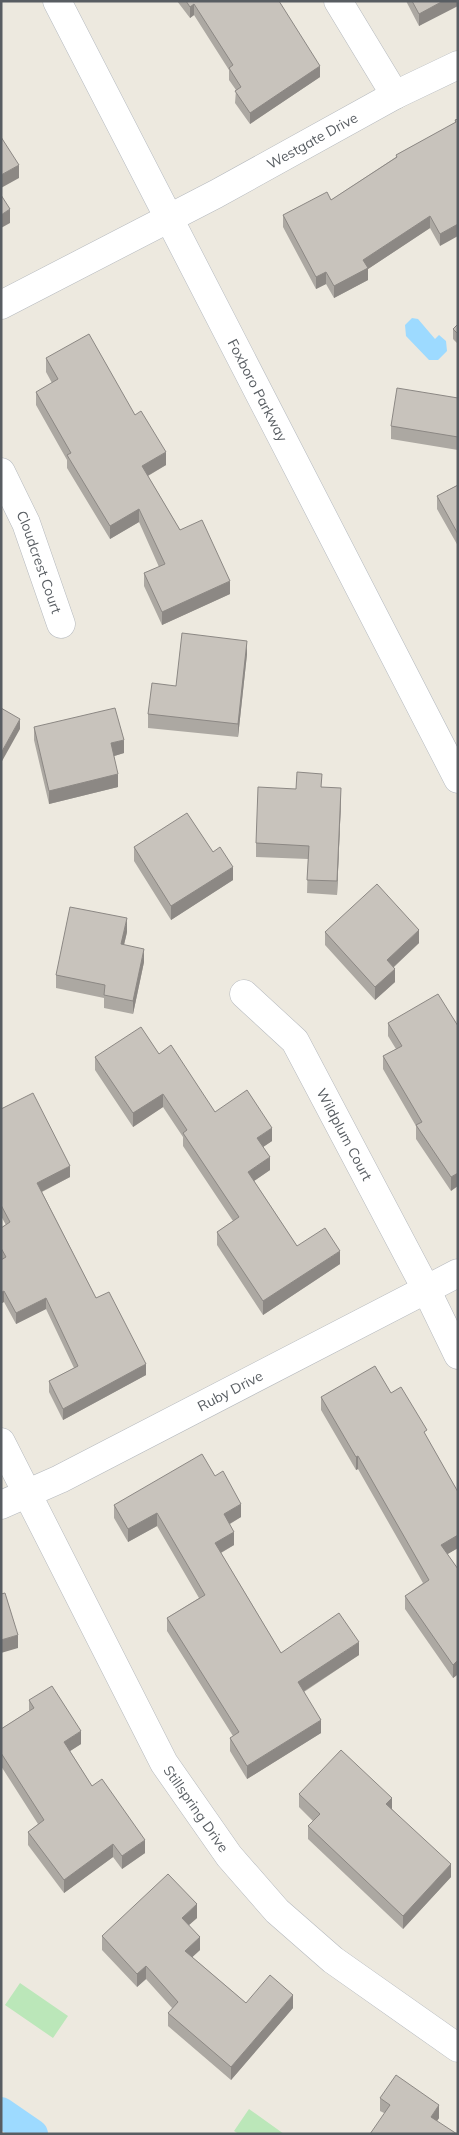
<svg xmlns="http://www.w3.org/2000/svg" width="459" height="2135" font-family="Mulish,sans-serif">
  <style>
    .green { fill: #bbe7b9 }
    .water { fill: #9ddaff }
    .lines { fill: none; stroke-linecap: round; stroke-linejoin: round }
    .canal { stroke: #9ddaff; stroke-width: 30 }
    .minor-casing { stroke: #b5b9be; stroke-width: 29 }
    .secondary-casing { stroke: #b5bac0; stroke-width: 29 }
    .minor { stroke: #fff; stroke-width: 28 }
    .secondary { stroke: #fff; stroke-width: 28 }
    .wall { fill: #aca8a2 }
    .shaded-wall { fill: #8c8884 }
    .building { fill: #c8c3bc; stroke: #8c8884 }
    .labels { text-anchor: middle; stroke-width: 5; stroke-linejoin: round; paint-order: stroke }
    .street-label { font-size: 14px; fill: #585d62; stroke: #fff }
  </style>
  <rect width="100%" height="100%" fill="#ede9df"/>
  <path class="green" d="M 20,1983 L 68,2016 L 53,2038 L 5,2005 Z
    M 249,2109 L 284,2134 L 239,2134 L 234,2131 Z"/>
  <path class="water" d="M 412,318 L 418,319 L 435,339 L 439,335 L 446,341 L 447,351 L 438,360 L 429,360 L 406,336 L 405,325 Z"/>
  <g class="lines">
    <path class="canal" d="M 1,2112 L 33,2134"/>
    <defs>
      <g id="minor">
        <path d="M 338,1 L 395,95"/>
        <path id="s1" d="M 1,305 L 216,194 L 395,95 L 458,65"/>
        <path id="s2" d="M 1,472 L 26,523 L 61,624"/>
        <path id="s3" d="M 244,994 L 295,1041 L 426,1289 L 458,1355"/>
        <path id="s4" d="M 1,1442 L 164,1763 L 229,1856 L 277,1911 L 333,1960 L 458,2048"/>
        <path id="s5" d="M 1,1505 L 60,1479 L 458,1273"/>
      </g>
      <g id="secondary">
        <path id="s6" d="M 57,1 L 458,779"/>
      </g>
    </defs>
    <use href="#minor" class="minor-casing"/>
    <use href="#secondary" class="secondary-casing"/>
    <use href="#minor" class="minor"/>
    <use href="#secondary" class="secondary"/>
  </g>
  <path class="wall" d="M 177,1 L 279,1 L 320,77 L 250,124 L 235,103 L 236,90 L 229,80 L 229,70 L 194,15 L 190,18 Z
    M 406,1 L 458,1 L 419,26 Z
    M 458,119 L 440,246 L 430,228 L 368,269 L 368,280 L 334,298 L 326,284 L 316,289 L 283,227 L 283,215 L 331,200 L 396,157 L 396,155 L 455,123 L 455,120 Z
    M 458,324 L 458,344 L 453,339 L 453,329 Z
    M 46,358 L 135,415 L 166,465 L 148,476 L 180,530 L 230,594 L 162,625 L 144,586 L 144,573 L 159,567 L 139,522 L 110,539 L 67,468 L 67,460 L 36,405 L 36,392 L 52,383 L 46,372 Z
    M 458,398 L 458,450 L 391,439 L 391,426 Z
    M 458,485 L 458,546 L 437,509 L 437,496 Z
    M 247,654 L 238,737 L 148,728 L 148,714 L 176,686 Z
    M 34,727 L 124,753 L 114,756 L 118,787 L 49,804 L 34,740 Z
    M 322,787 L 341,801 L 337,895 L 307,893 L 308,859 L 256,857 L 256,843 L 296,789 Z
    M 134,847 L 213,852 L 233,880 L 171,920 L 134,861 Z
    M 127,932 L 124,945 L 144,962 L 133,1014 L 104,1008 L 104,998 L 56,988 L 56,975 Z
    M 325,932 L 419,943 L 394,967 L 395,982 L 375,1000 L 325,945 Z
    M 388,1023 L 458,1026 L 451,1191 L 416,1139 L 416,1126 L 383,1069 L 383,1056 L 396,1049 L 388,1036 Z
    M 159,1054 L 215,1112 L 272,1141 L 263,1147 L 270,1170 L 254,1181 L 297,1246 L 340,1264 L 263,1315 L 217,1245 L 217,1232 L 233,1221 L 183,1146 L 183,1137 L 163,1107 L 133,1127 L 95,1070 L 95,1057 Z
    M 1,1109 L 70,1177 L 42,1192 L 96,1298 L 146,1375 L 63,1420 L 49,1392 L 49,1381 L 74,1368 L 46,1309 L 16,1324 L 4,1302 L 2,1303 L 1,1302 L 1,1228 L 6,1225 L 1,1216 Z
    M 391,1393 L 427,1438 L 458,1492 L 458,1548 L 447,1554 L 458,1569 L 458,1675 L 457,1675 L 453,1678 L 405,1609 L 405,1596 L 423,1583 L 358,1469 L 356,1470 L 321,1410 L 321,1397 Z
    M 215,1476 L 241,1517 L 230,1524 L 234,1545 L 221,1553 L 281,1653 L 359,1655 L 304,1692 L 321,1733 L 247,1779 L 230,1751 L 230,1738 L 233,1736 L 167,1631 L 167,1618 L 199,1598 L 157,1526 L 128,1542 L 114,1518 L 114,1505 Z
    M 29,1700 L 81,1744 L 70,1751 L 92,1786 L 145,1853 L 122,1869 L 113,1857 L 64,1893 L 28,1845 L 28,1832 L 38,1824 L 1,1766 L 1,1729 L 29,1711 Z
    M 299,1794 L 392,1809 L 451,1877 L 403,1929 L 308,1839 L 308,1826 L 313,1821 L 299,1807 Z
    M 197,1918 L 189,1925 L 200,1950 L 192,1957 L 246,2003 L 293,2008 L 231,2080 L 168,2026 L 168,2013 L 173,2009 L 146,1979 L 137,1987 L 102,1950 L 102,1936 Z
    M 380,2098 L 439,2118 L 437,2121 L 384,2113 L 380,2111 Z"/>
  <path class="shaded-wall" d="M 443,1 L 458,1 L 458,6 L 419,26 L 419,14 Z
    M 194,4 L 194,15 L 190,18 L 190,7 Z
    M 320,66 L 320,77 L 250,124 L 250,113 Z
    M 19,165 L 19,178 L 1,188 L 1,175 Z
    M 10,209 L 10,223 L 1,228 L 1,215 Z
    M 430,216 L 430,228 L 368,269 L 368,280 L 334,298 L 334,286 L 363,260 Z
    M 458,224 L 458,236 L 440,246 L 440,234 Z
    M 326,272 L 326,284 L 316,289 L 316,277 Z
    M 166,452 L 166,465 L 142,479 L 142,466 Z
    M 139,509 L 139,522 L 110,539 L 110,526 Z
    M 230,581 L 230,594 L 162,625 L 162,612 Z
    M 247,641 L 247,654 L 238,737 L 238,724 Z
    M 20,719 L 20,729 L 1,763 L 1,753 Z
    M 124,740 L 124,753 L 111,757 L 111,743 Z
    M 118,774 L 118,787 L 49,804 L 49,791 Z
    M 341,788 L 341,801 L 337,895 L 337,881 Z
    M 233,867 L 233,880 L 171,920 L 171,906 Z
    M 127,918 L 127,932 L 121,957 L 121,944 Z
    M 419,930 L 419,943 L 387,973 L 387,960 Z
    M 144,949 L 144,962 L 133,1014 L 133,1001 Z
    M 395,969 L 395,982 L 375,1000 L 375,987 Z
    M 163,1094 L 163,1107 L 133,1127 L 133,1113 Z
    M 272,1128 L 272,1141 L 257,1151 L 257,1138 Z
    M 270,1157 L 270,1170 L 248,1185 L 248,1172 Z
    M 70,1166 L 70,1177 L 37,1194 L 37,1183 Z
    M 458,1173 L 458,1186 L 451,1191 L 451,1177 Z
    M 340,1251 L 340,1264 L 263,1315 L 263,1301 Z
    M 4,1291 L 4,1302 L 2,1303 L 2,1292 Z
    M 46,1298 L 46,1309 L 16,1324 L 16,1313 Z
    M 146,1364 L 146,1375 L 63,1420 L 63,1409 Z
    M 358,1456 L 358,1469 L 356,1470 L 356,1457 Z
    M 241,1504 L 241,1517 L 224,1527 L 224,1514 Z
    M 157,1513 L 157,1526 L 128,1542 L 128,1529 Z
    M 234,1532 L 234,1545 L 215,1556 L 215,1543 Z
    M 458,1535 L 458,1548 L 441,1558 L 441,1545 Z
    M 18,1635 L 18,1648 L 1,1653 L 1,1640 Z
    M 359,1642 L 359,1655 L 298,1695 L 298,1682 Z
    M 457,1661 L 457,1675 L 453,1678 L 453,1665 Z
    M 321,1720 L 321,1733 L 247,1779 L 247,1766 Z
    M 81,1731 L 81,1744 L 64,1755 L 64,1742 Z
    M 392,1798 L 392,1811 L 386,1804 Z
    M 145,1840 L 145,1853 L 122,1869 L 122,1856 Z
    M 113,1844 L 113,1857 L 64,1893 L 64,1880 Z
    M 451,1864 L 451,1877 L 403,1929 L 403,1916 Z
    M 197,1904 L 197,1918 L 182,1931 L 182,1918 Z
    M 200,1937 L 200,1950 L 185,1964 L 185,1951 Z
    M 146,1966 L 146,1979 L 137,1987 L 137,1974 Z
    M 293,1995 L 293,2008 L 231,2080 L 231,2067 Z
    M 439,2105 L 439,2118 L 431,2130 L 431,2117 Z"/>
  <path class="building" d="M 186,1 L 279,1 L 320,66 L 250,113 L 235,91 L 241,87 L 229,68 L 233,65 L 194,4 L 190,7 Z
    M 412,1 L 443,1 L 419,14 Z
    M 458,119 L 458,224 L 440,234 L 430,216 L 363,260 L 368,268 L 334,286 L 326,272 L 316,277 L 283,215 L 327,192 L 331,200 L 397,157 L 396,155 L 456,122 L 455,120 Z
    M 1,137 L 19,165 L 1,175 Z
    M 1,195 L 10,209 L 1,215 Z
    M 458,324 L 458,334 L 453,329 Z
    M 89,334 L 135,415 L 141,411 L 166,452 L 142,466 L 180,530 L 202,520 L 230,581 L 162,612 L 144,573 L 165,564 L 139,509 L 110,526 L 67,455 L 71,453 L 36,392 L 58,379 L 46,358 Z
    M 397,388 L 458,398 L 458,437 L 391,426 Z
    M 458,485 L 458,534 L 437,496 Z
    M 182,633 L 247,641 L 238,724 L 148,714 L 152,683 L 176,686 Z
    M 1,708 L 20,719 L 1,753 Z
    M 115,708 L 124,740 L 111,743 L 118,774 L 49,791 L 34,727 Z
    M 297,772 L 322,774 L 321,787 L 341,788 L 337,881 L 307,880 L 309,846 L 256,843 L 258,787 L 296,789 Z
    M 187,813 L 213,852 L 220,847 L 233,867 L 171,906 L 134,847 Z
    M 377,884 L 419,930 L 387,960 L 395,969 L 375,987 L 325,932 Z
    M 70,907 L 127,918 L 121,944 L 144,949 L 133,1001 L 104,995 L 105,985 L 56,975 Z
    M 438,994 L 458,1026 L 458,1173 L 451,1177 L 416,1125 L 422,1122 L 383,1056 L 402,1046 L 388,1023 Z
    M 141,1027 L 159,1054 L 171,1045 L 215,1112 L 247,1090 L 272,1128 L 257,1138 L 270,1157 L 248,1172 L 297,1246 L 325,1228 L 340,1251 L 263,1301 L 217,1232 L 239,1217 L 183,1133 L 187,1130 L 163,1094 L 133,1113 L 95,1057 Z
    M 33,1093 L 70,1166 L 37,1183 L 96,1298 L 109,1292 L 146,1364 L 63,1409 L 49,1381 L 78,1366 L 46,1298 L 16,1313 L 4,1291 L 2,1292 L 1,1291 L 1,1260 L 6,1257 L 1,1248 L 1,1228 L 10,1222 L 1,1205 L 1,1109 Z
    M 375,1366 L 391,1393 L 401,1387 L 427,1430 L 424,1432 L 458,1492 L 458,1535 L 441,1545 L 458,1569 L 458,1662 L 457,1661 L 453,1665 L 405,1596 L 429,1580 L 358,1456 L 356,1457 L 321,1397 Z
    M 202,1454 L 215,1476 L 223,1471 L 241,1504 L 224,1514 L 234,1532 L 215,1543 L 281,1653 L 339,1613 L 359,1642 L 298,1682 L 321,1720 L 247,1766 L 230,1738 L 239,1732 L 167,1618 L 205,1595 L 157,1513 L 128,1529 L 114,1505 Z
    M 5,1593 L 18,1635 L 1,1640 L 1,1594 Z
    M 52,1686 L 81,1731 L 64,1742 L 92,1786 L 102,1779 L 145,1840 L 122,1856 L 113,1844 L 64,1880 L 28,1832 L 44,1820 L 1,1753 L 1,1729 L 34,1708 L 29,1700 Z
    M 341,1750 L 392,1798 L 386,1804 L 451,1864 L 403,1916 L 308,1826 L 320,1814 L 299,1794 Z
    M 168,1874 L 197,1904 L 182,1918 L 200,1937 L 185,1951 L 246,2003 L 270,1975 L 293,1995 L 231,2067 L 168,2013 L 178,2002 L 146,1966 L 137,1974 L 102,1936 Z
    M 396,2075 L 439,2105 L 431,2117 L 457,2134 L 370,2134 L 390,2105 L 380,2098 Z"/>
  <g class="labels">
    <g class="street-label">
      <text dy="5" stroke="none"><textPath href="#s1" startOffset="352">Westgate Drive</textPath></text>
      <text dy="5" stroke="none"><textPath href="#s6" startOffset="438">Foxboro Parkway</textPath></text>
      <text dy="5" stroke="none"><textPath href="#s2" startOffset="98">Cloudcrest Court</textPath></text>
      <text dy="5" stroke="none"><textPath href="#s3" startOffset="175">Wildplum Court</textPath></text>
      <text dy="5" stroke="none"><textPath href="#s5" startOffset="256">Ruby Drive</textPath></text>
      <text dy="5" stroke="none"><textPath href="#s4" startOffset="416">Stillspring Drive</textPath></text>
    </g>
  </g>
  <rect width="459" height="2135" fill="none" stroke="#585d62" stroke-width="5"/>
</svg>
